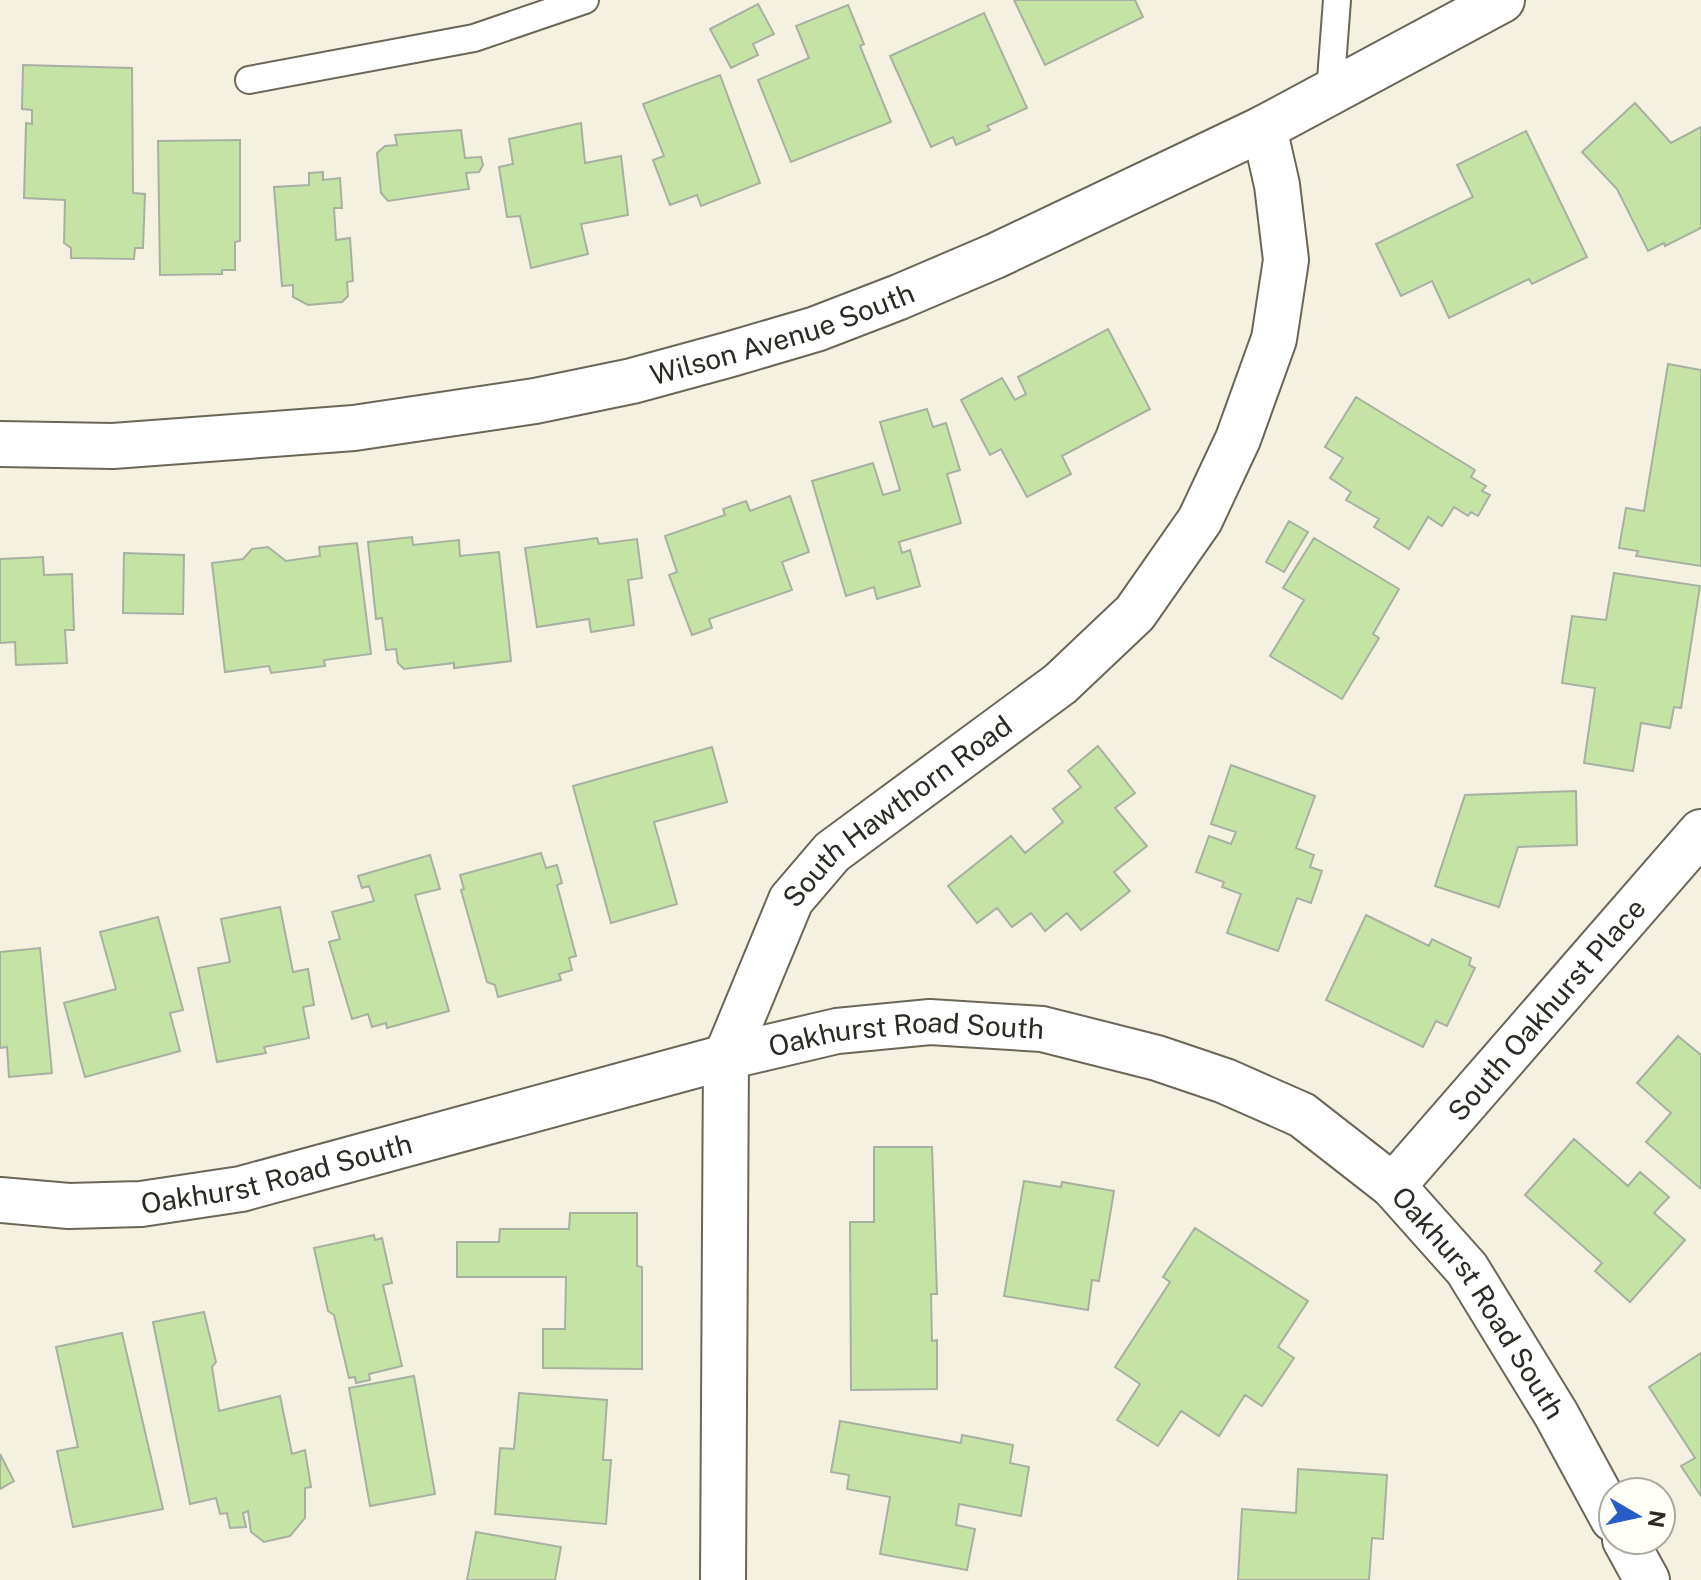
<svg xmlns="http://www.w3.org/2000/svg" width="1701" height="1580" font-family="'Public Sans',sans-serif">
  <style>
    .building { fill: #c4e3a5; stroke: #a8b0a2; stroke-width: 2 }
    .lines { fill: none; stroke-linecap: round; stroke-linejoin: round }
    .lane-casing { stroke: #6a6759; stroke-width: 30 }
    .street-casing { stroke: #6a6759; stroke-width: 48 }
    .secondary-casing { stroke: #6a6759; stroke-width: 48 }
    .lane { stroke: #fff; stroke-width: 26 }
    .street { stroke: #fff; stroke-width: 44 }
    .secondary { stroke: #fff; stroke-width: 44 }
    .labels { text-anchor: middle; stroke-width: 6; stroke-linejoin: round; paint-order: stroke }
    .street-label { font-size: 28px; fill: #2b2a24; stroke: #fffef7 }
  </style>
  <rect width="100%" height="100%" fill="#f4f1e1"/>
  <path class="building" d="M 1014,0 L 1135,0 L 1143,17 L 1045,65 Z
    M 758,4 L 774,34 L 753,44 L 758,55 L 731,68 L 710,29 Z
    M 848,5 L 864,44 L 860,46 L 891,122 L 791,162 L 758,80 L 809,58 L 796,26 Z
    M 984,13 L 1027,108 L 987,126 L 990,130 L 956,145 L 953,137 L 931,147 L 890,56 Z
    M 23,65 L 132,68 L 133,193 L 145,194 L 143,248 L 135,248 L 134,259 L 71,258 L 71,248 L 64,243 L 65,200 L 24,198 L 26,123 L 32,124 L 32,110 L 22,109 Z
    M 720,75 L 760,183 L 701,206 L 697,195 L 670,205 L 653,160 L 664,156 L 643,104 Z
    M 1635,103 L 1671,143 L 1701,127 L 1701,228 L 1665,246 L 1664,243 L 1648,251 L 1617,189 L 1582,152 Z
    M 581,123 L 585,163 L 621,156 L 628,215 L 581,224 L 588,254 L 531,268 L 520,216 L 507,217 L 499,167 L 513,164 L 509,139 Z
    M 461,130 L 465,158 L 481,157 L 483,165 L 479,172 L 466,173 L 469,189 L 388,201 L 381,193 L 377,153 L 385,146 L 397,145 L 395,135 Z
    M 1526,131 L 1587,257 L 1532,284 L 1529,279 L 1449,318 L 1432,281 L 1401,296 L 1376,244 L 1473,197 L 1457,165 Z
    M 240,140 L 240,241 L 235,242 L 235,270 L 222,270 L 222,274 L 160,275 L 158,141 Z
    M 323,172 L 323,180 L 340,178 L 342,208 L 334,208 L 336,240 L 350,238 L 353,281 L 347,282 L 348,296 L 342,302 L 308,305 L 293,297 L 293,285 L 282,286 L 274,187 L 309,185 L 309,173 Z
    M 1108,329 L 1150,409 L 1062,456 L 1071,474 L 1027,497 L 1001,449 L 990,455 L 961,400 L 1002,378 L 1015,400 L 1026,394 L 1018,377 Z
    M 1668,364 L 1701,370 L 1701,566 L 1636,556 L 1638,551 L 1619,548 L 1626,508 L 1644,511 Z
    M 1356,397 L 1475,470 L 1471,477 L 1486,486 L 1482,491 L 1490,495 L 1478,516 L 1471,512 L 1468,516 L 1454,507 L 1442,526 L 1428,517 L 1409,549 L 1374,527 L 1379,519 L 1346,500 L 1351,492 L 1330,478 L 1343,458 L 1325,447 Z
    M 927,409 L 933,427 L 946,423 L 960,470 L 947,474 L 961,523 L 899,542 L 902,553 L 910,550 L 920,586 L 877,599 L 874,587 L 846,596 L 812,481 L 873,463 L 883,495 L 900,490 L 880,422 Z
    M 790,496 L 809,552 L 782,562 L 792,590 L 709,619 L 712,628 L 692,635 L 669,575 L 677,572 L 665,536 L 725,515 L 723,509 L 746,501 L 750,511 Z
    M 1289,521 L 1308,532 L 1284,572 L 1266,562 Z
    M 412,537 L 413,545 L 459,540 L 460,556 L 499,552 L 511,661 L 454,668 L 454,663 L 404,669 L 398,663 L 396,649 L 386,650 L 382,618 L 376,619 L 368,542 Z
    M 597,538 L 599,544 L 637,539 L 642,578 L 628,580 L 634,625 L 591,632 L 589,619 L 537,627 L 525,548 Z
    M 1314,538 L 1399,589 L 1373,634 L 1379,638 L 1342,699 L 1270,656 L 1304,600 L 1283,588 Z
    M 357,543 L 371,654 L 324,660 L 325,666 L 271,673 L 269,666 L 225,672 L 212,563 L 243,559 L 252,549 L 268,547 L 286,561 L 320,556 L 319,547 Z
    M 124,553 L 184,555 L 183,614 L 123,613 Z
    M 43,557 L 44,575 L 72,574 L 74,630 L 65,630 L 67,663 L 16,665 L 15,642 L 0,643 L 0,559 Z
    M 1614,573 L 1700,586 L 1681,708 L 1674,707 L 1670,728 L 1641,723 L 1633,771 L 1584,763 L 1595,688 L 1562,683 L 1572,616 L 1606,620 Z
    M 1098,746 L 1135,793 L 1115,808 L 1147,846 L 1114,872 L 1130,891 L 1081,930 L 1067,913 L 1045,931 L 1031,913 L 1012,927 L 997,908 L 977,923 L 948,886 L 1011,836 L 1025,853 L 1063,822 L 1053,809 L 1081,787 L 1068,771 Z
    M 712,747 L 727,802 L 654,822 L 677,904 L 611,923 L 573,786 Z
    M 1231,765 L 1315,796 L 1296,848 L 1314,855 L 1310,867 L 1322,871 L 1311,903 L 1297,898 L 1278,951 L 1227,933 L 1241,894 L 1222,887 L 1224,882 L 1196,872 L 1209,836 L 1231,844 L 1236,832 L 1211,824 Z
    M 1576,791 L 1577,845 L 1518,847 L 1499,907 L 1435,886 L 1465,795 Z
    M 541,853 L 546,868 L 557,865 L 562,883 L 557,885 L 576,956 L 569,958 L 572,970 L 559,974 L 561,980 L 498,997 L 495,985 L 487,982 L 461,890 L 464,889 L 460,875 Z
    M 430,855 L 440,889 L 415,895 L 449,1011 L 387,1028 L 386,1023 L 372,1027 L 368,1014 L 352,1019 L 329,942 L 340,939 L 332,912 L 374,901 L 369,886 L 362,888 L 358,876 Z
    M 280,907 L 293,972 L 308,969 L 314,1005 L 303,1007 L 309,1038 L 264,1047 L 266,1053 L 217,1062 L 198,968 L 230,962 L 221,919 Z
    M 1366,915 L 1429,946 L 1432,939 L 1471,958 L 1469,965 L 1475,968 L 1447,1026 L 1436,1021 L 1423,1047 L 1326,1000 Z
    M 158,917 L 183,1010 L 170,1013 L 180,1051 L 85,1077 L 64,1003 L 116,989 L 100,932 Z
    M 40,948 L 52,1073 L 9,1077 L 7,1047 L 0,1048 L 0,952 Z
    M 1678,1036 L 1701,1055 L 1701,1189 L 1646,1142 L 1671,1113 L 1637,1083 Z
    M 1574,1139 L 1628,1186 L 1640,1172 L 1669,1197 L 1654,1213 L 1685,1240 L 1630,1302 L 1595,1271 L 1602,1263 L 1525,1195 Z
    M 874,1147 L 932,1147 L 937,1294 L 931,1294 L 932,1341 L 937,1340 L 937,1389 L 851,1390 L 850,1222 L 874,1222 Z
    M 1024,1181 L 1061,1187 L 1062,1182 L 1114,1191 L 1099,1281 L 1092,1280 L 1088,1310 L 1004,1296 Z
    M 570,1213 L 637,1213 L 637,1266 L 642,1267 L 642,1369 L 543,1368 L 543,1329 L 565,1329 L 566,1277 L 457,1277 L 457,1242 L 499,1242 L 500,1229 L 569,1229 Z
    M 1195,1228 L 1308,1301 L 1278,1347 L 1294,1358 L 1262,1406 L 1245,1395 L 1219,1436 L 1181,1411 L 1158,1446 L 1117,1420 L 1140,1384 L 1115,1367 L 1170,1282 L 1163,1277 Z
    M 374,1235 L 375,1240 L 382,1238 L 392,1283 L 383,1285 L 402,1366 L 369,1374 L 370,1380 L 356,1383 L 355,1377 L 349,1378 L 334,1315 L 328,1311 L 314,1248 Z
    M 204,1312 L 216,1362 L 212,1367 L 219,1411 L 280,1396 L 292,1454 L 305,1450 L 311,1487 L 305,1488 L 305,1518 L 290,1536 L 264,1542 L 251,1532 L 248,1511 L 243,1513 L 246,1527 L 230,1528 L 227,1513 L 220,1514 L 216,1498 L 190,1504 L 153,1322 Z
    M 122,1333 L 163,1509 L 73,1527 L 57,1451 L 78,1447 L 56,1347 Z
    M 1701,1353 L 1701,1496 L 1681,1466 L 1695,1458 L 1649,1387 Z
    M 414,1376 L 435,1494 L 370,1506 L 349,1388 Z
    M 519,1393 L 607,1400 L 603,1460 L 611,1460 L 606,1524 L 495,1514 L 500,1448 L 514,1449 Z
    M 840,1421 L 961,1443 L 962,1435 L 1013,1445 L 1010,1463 L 1029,1467 L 1021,1516 L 959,1504 L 956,1525 L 975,1529 L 967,1570 L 880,1554 L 890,1497 L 847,1489 L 849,1475 L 831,1472 Z
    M 0,1454 L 14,1481 L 0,1489 Z
    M 1298,1469 L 1387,1475 L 1383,1539 L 1372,1538 L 1369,1580 L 1238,1580 L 1242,1509 L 1296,1513 Z
    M 476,1532 L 561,1547 L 555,1580 L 467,1580 Z"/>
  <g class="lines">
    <defs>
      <path id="lane" d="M 249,80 L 474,38 L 585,0
        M 1330,93 L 1337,0"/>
      <g id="street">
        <path id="s1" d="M 1393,1186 L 1701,832"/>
        <path id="s2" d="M 0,1200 L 69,1206 L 141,1204 L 241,1189 L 726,1057 L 837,1031 L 930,1022 L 1042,1029 L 1157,1058 L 1225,1081 L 1302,1115 L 1393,1186 L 1467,1269 L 1556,1414 L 1613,1519"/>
        <path d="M 1625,1540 L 1647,1580"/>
        <path id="s3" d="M 723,1580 L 726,1057 L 791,900 L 832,852 L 1060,684 L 1135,613 L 1200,520 L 1238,439 L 1274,339 L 1286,260 L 1277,185 L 1264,128"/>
      </g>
      <g id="secondary">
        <path id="s4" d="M 0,444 L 113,446 L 354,428 L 535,401 L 632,381 L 731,354 L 816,329 L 899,297 L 995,256 L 1264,128 L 1502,0"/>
      </g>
    </defs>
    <use href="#lane" class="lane-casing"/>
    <use href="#street" class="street-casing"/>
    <use href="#secondary" class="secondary-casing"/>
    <use href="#lane" class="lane"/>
    <use href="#street" class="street"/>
    <use href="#secondary" class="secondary"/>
  </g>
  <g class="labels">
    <g class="street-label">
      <text dy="10" stroke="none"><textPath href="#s4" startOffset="794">Wilson Avenue South</textPath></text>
      <text dy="10" stroke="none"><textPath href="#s3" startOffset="832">South Hawthorn Road</textPath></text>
      <text dy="10" stroke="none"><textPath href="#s1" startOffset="234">South Oakhurst Place</textPath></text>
      <text dy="10" stroke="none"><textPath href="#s2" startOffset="928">Oakhurst Road South</textPath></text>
      <text dy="10" stroke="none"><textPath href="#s2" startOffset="280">Oakhurst Road South</textPath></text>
      <text dy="10" stroke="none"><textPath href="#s2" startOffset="1600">Oakhurst Road South</textPath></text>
    </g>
  </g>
  <g transform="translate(1637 1516) rotate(99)"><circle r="38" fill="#fffef7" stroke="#aaa9a3" stroke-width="2"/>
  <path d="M0-6L14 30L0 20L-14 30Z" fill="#275dca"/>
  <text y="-12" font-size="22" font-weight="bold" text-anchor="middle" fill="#2b2a24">N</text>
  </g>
</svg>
